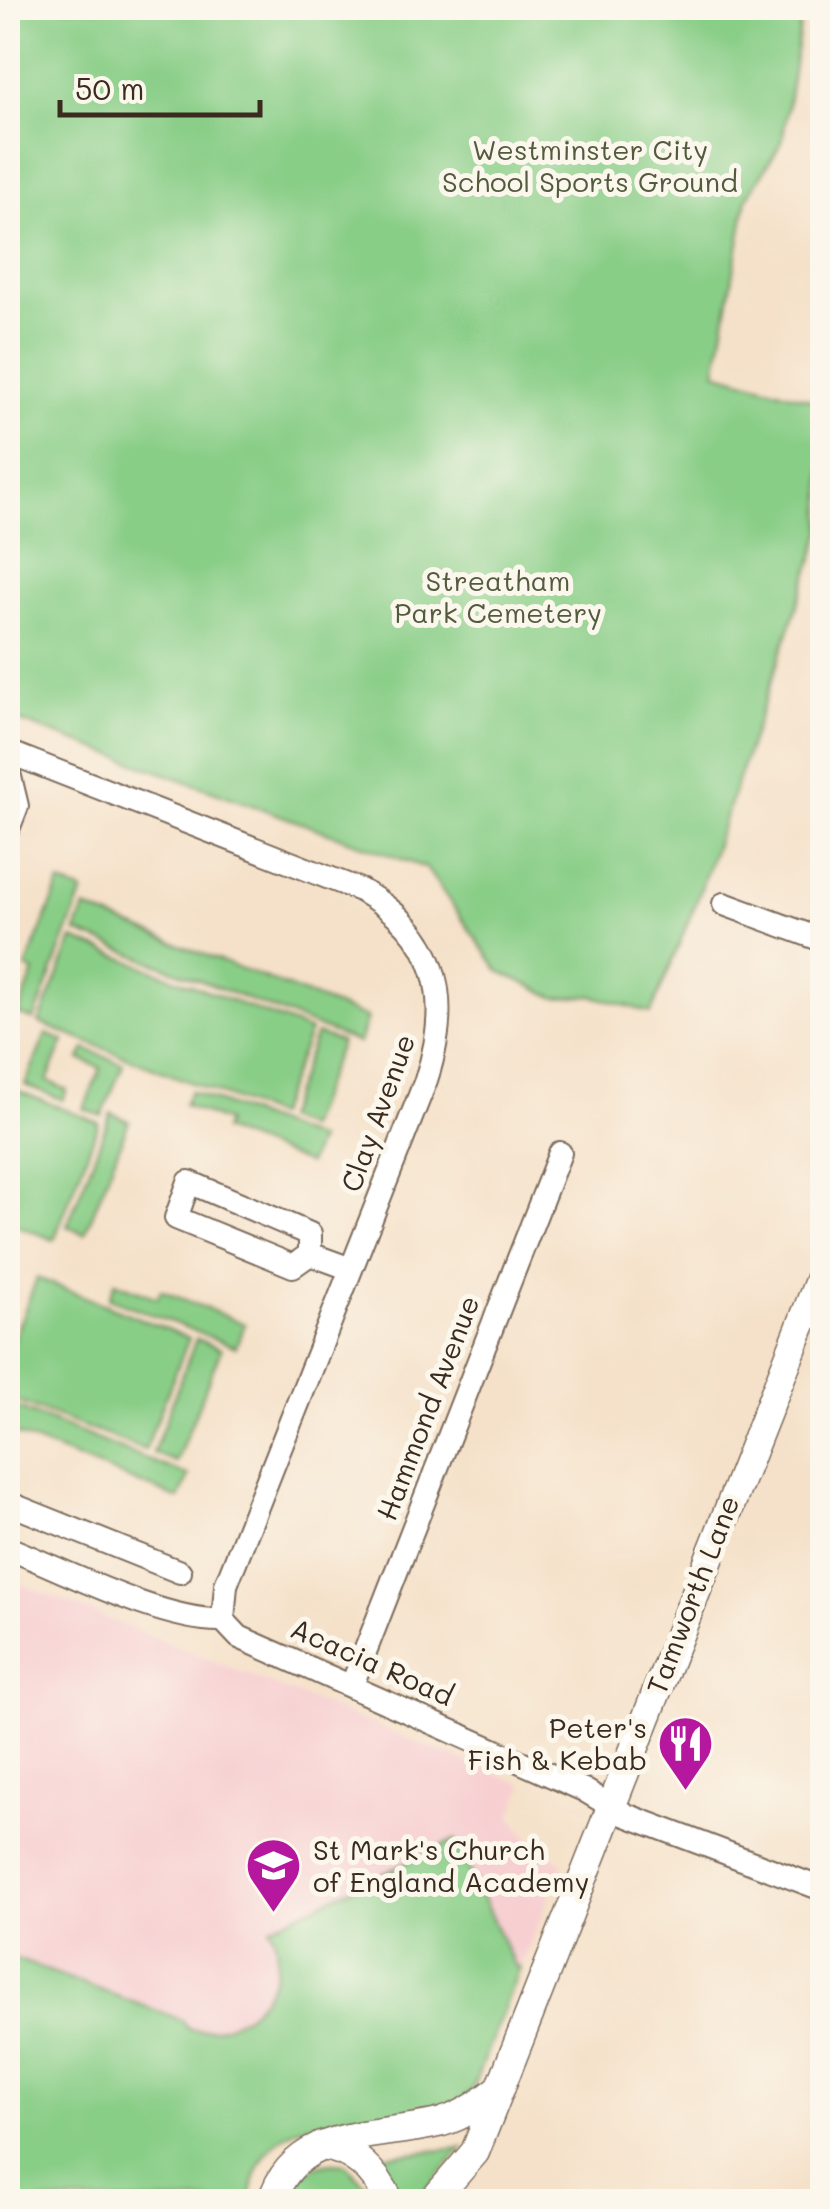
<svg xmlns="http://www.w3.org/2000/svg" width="830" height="2209" font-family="Mali,sans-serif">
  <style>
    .built { fill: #f7cfd1 }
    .green { fill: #89ce87; stroke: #627c52; stroke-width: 2.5 }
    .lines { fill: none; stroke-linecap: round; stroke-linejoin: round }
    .minor-casing { stroke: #7c6a5a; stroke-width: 26 }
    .tertiary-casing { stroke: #7c6a5a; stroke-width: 31 }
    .minor { stroke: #fff; stroke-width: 22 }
    .tertiary { stroke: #fff; stroke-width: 28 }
    .labels { text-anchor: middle; stroke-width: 10; stroke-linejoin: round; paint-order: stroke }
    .park-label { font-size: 28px; fill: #525b3e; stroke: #fbf7ec }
    .street-label { font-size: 28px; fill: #3b2a1e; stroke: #fbf7ec }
    .poi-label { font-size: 28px; fill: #3b2a1e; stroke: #fbf7ec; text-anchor: end }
  </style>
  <rect width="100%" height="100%" fill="#fbf7ec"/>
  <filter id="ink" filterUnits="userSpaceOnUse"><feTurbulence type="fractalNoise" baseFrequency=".01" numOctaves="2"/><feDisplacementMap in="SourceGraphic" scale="20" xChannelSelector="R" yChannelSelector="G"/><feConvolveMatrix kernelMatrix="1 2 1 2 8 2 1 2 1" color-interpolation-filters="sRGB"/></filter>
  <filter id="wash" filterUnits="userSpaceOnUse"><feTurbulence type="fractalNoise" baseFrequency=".0048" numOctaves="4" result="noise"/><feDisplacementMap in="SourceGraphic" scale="40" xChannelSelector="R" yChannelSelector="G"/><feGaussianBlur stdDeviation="2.25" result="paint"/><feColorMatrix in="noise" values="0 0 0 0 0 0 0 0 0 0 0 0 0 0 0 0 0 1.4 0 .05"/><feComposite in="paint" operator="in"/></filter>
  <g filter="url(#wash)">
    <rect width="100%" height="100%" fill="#f5e1c9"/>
    <path class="built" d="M 8,1579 L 524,1785 L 511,1816 L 538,1849 L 563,1863 L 468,2094 L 423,2115 L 324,2123 L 286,2134 L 259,2165 L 250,2201 L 8,2201 Z"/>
    <path class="green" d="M 8,8 L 803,8 L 782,142 L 747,198 L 716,372 L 822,403 L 822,532 L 697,900 L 651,1013 L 593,996 L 556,998 L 499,971 L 426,868 L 8,717 Z
      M 60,883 L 83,892 L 34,1020 L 18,1014 L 34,972 L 26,968 Z
      M 85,908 L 367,1018 L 359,1043 L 76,932 Z
      M 73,939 L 310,1031 L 276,1116 L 39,1023 Z
      M 46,1034 L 64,1041 L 47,1081 L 67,1090 L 63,1100 L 25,1085 Z
      M 316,1034 L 341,1042 L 307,1128 L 284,1119 Z
      M 85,1049 L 123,1064 L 102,1116 L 84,1109 L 101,1068 L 80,1059 Z
      M 8,1087 L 99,1123 L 54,1240 L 8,1222 Z
      M 190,1091 L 318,1140 L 308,1164 L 223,1130 L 226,1122 L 184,1105 Z
      M 111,1113 L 129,1121 L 85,1234 L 67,1226 Z
      M 37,1278 L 189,1338 L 145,1450 L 8,1398 L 8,1353 Z
      M 115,1282 L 157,1298 L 161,1290 L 245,1324 L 236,1347 L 109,1298 Z
      M 196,1339 L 221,1349 L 176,1462 L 153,1453 Z
      M 8,1404 L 189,1476 L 179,1499 L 8,1431 Z
      M 455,1840 L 514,1965 L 520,1968 L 473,2087 C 425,2162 267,2062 250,2201 L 8,2202 L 8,1956 L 182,2020 L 188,2029 C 245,2038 296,1980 270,1927 Z
      M 463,2148 L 415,2201 L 405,2201 L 377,2156 Z
      M 333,2163 L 345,2164 L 381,2201 L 288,2201 C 292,2178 310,2165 333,2163 Z"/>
  </g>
  <g filter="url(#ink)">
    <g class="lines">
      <defs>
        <path id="minor" d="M 8,752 L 360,890 C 439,933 453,998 426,1080 L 226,1585 L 223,1620
          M 8,829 L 17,806 L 10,777
          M 724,904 L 822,940
          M 310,1254 L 293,1266 L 176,1218 L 189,1182 L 310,1234 L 310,1254 L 351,1269
          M 8,1503 L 180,1572
          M 8,1548 C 66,1571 163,1622 223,1620 L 239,1637 L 584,1790 L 626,1815 L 822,1889
          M 352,1685 L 560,1153"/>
        <path id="tertiary" d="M 321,2146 C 354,2149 376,2172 390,2202
          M 272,2202 C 293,2126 381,2138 442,2122 C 465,2115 483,2102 501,2087
          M 432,2202 L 475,2152 L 822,1273"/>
      </defs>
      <use href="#minor" class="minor-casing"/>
      <use href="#tertiary" class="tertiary-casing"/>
      <use href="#minor" class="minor"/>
      <use href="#tertiary" class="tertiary"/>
    </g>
  </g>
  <defs>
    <symbol id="restaurant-pin" viewBox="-11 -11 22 30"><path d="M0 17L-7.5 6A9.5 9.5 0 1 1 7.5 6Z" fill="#b5179e" stroke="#fbf7ec"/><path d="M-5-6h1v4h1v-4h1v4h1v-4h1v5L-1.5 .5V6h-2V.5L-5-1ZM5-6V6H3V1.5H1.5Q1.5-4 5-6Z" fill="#fff"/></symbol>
    <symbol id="school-pin" viewBox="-11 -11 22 30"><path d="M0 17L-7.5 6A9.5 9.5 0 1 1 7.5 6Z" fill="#b5179e" stroke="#fbf7ec"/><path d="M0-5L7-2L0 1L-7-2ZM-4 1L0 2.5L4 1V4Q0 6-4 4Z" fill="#fff"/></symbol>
  </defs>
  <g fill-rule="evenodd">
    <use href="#restaurant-pin" x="654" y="1712" width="63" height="86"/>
    <use href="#school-pin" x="242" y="1834" width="63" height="86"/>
  </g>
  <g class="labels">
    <g class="park-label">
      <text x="590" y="160">Westminster City<tspan x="590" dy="32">School Sports Ground</tspan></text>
      <text x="498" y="591">Streatham<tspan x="498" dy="32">Park Cemetery</tspan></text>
    </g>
    <g class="street-label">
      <text transform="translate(378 1113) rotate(-70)" y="10">Clay Avenue</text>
      <text transform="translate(428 1408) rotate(-69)" y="10">Hammond Avenue</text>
      <text transform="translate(693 1595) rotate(-69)" y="10">Tamworth Lane</text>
      <text transform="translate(372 1662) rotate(24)" y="10">Acacia Road</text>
    </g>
    <g class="poi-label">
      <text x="647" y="1738">Peter's<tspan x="647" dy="32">Fish &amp; Kebab</tspan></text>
      <text x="313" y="1860" text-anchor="start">St Mark's Church<tspan x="313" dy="32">of England Academy</tspan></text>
    </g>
  </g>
  <rect width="830" height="2209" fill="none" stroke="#fbf7ec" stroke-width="40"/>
  <path d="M60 100v15h200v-15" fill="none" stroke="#3b2a1e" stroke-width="5"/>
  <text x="75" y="100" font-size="30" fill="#3b2a1e" stroke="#fbf7ec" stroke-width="8" paint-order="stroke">50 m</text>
</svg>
